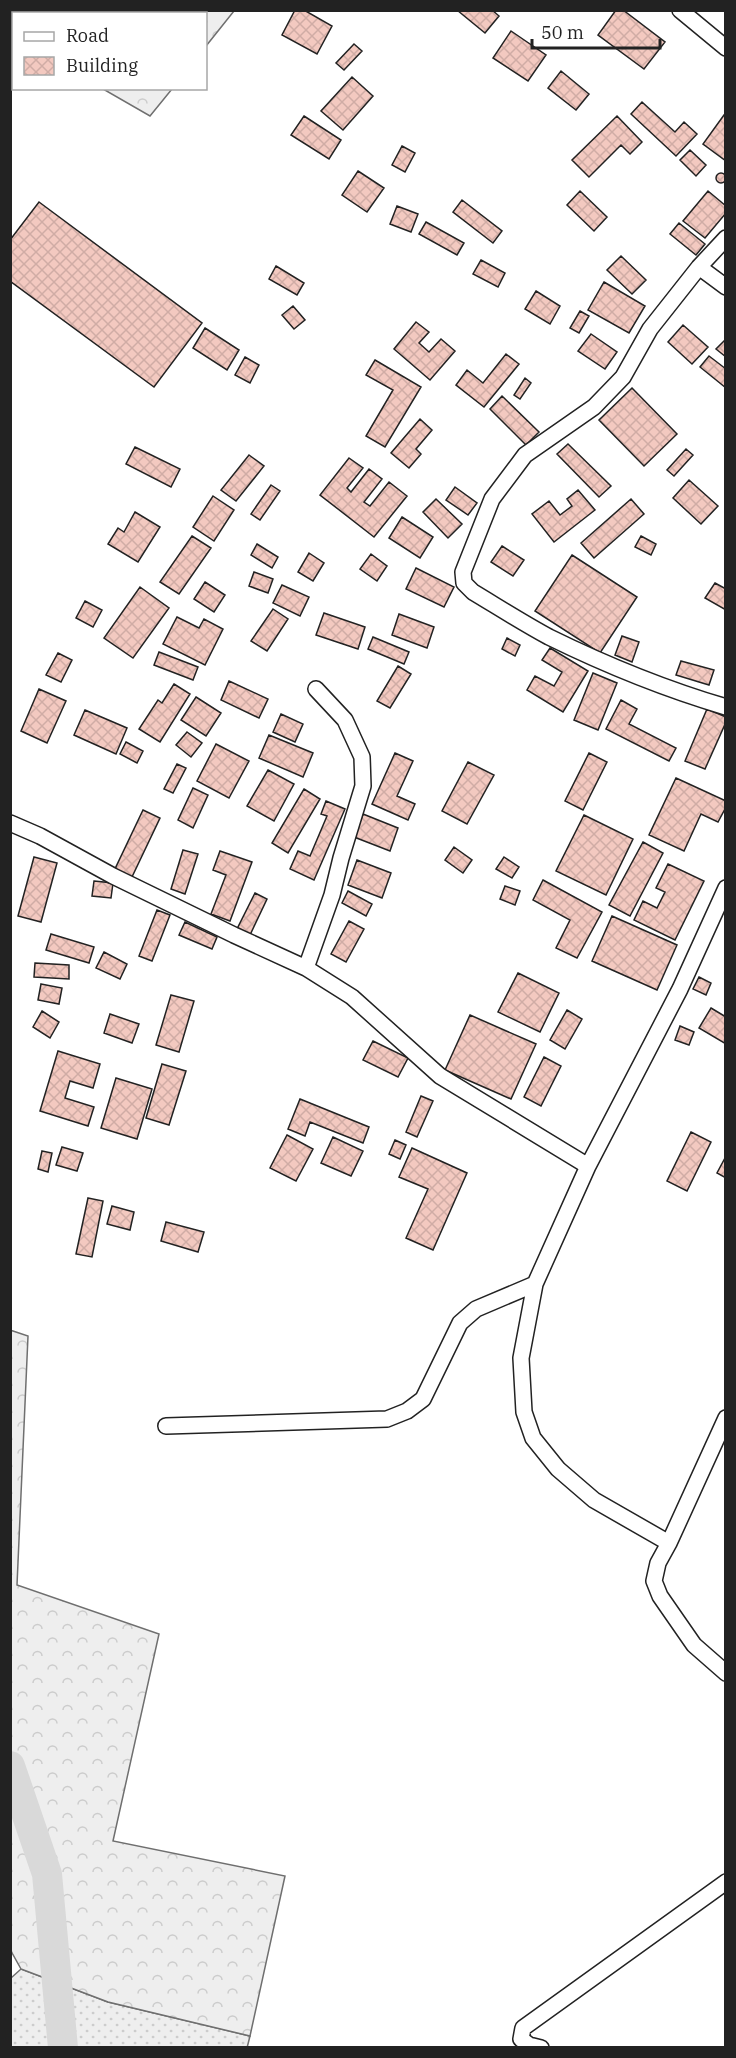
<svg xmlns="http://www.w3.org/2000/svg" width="736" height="2058" font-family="'IBM Plex Serif',serif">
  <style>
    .grass { fill: url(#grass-dots); stroke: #6f6f6f; stroke-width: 1.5 }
    .forest { fill: url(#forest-crowns); stroke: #6f6f6f; stroke-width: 1.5 }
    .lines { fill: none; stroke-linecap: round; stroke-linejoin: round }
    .river { stroke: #d9d9d9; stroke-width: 30 }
    .building { fill: url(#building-cross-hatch); stroke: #222; stroke-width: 1.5 }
    .street-casing { stroke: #222; stroke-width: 18 }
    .street { stroke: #fff; stroke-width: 15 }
  </style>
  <defs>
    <pattern id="grass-dots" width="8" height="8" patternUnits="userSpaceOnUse" patternTransform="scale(1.5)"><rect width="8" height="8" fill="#eee"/><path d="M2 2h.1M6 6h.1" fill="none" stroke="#ccc" stroke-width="1.8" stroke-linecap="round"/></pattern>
    <pattern id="forest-crowns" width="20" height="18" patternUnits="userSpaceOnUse" patternTransform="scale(1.5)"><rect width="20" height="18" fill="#eee"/><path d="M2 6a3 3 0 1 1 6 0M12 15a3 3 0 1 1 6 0" fill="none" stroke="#ccc"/></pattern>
    <pattern id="building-cross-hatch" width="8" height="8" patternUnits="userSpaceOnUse" patternTransform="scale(1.5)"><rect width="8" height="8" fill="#f3c9c0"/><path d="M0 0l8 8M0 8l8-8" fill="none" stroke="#d0aca5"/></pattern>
  </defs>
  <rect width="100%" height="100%" fill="#fff"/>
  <path class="grass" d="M 21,1969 L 108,2002 L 250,2036 L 247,2048 L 11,2048 L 11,1978 Z"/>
  <path class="forest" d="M 11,10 L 234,10 L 234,11 L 206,46 L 206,14 L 14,14 L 13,37 L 11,35 Z
    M 103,89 L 172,89 L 150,116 Z
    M 10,1330 L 28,1336 L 17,1585 L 159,1634 L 113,1841 L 285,1876 L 250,2036 L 108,2002 L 21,1969 L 11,1951 Z"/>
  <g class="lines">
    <path class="river" d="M 10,1766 L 47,1874 L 63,2048"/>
  </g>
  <path class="building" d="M 295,10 L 304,10 L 332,26 L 317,54 L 282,35 Z
    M 457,10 L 492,10 L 499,16 L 485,33 Z
    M 616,10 L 623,10 L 665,42 L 644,69 L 598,35 Z
    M 511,31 L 546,55 L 528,81 L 493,58 Z
    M 354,44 L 362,51 L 344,70 L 336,63 Z
    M 561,71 L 589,94 L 576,110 L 548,88 Z
    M 352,77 L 373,96 L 343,130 L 321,111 Z
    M 642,102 L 675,132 L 684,122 L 697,134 L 676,156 L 631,114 Z
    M 724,115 L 726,116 L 726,161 L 703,144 Z
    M 304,116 L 341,140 L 329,159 L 291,135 Z
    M 617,116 L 642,142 L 630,154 L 621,145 L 589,177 L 572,160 Z
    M 402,146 L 415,153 L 405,172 L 392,165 Z
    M 690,150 L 706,165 L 696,176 L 680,160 Z
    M 358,171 L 384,188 L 367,212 L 342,195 Z
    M716 178a5 5 0 1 1 10 0a5 5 0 1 1-10 0Z
    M 580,191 L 607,217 L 594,231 L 567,205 Z
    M 708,191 L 726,206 L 726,213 L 705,238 L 683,221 Z
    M 462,200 L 502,231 L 493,243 L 453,212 Z
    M 39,202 L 202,323 L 154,387 L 10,281 L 10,240 Z
    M 397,206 L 418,214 L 411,232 L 390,224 Z
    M 426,222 L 464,243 L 457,255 L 419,234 Z
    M 679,223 L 705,244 L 696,255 L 670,234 Z
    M 621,256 L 646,280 L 632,294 L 607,270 Z
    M 481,260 L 505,273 L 498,287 L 473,274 Z
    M 276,266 L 304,283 L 297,295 L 269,279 Z
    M 604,282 L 645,306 L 629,333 L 588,310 Z
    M 536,291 L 560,306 L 550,324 L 525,309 Z
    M 293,306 L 305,320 L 294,329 L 282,315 Z
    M 580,311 L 589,316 L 579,333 L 570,328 Z
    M 416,322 L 429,332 L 419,343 L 429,352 L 441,339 L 455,351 L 430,380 L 394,349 Z
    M 683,325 L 708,347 L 692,364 L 668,342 Z
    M 205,328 L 239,350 L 227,370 L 193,348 Z
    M 591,334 L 617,352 L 605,369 L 578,351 Z
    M 726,339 L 726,357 L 716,349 Z
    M 506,354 L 519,364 L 484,407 L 456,385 L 467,370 L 483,383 Z
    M 709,356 L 726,369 L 726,388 L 700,367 Z
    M 245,357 L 259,365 L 250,383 L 235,375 Z
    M 375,360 L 421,387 L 385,447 L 366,436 L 393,390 L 366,375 Z
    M 525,378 L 531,383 L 520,399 L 514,395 Z
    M 632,388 L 677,434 L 644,466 L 599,420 Z
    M 502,396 L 539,432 L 526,445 L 490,409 Z
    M 420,419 L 432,430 L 416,449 L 421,454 L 409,468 L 391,453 Z
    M 568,444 L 611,486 L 599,497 L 557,454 Z
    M 135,447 L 180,469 L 171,487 L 126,464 Z
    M 686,449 L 693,455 L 674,476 L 667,470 Z
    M 249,455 L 264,466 L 236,501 L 221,490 Z
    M 349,458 L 363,468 L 347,488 L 351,492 L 369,469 L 382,479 L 364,502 L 370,506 L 389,482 L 407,496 L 374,537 L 320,495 Z
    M 689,480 L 718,506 L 701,524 L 673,498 Z
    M 271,485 L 280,491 L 260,520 L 251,514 Z
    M 455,487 L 477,503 L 468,515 L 446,500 Z
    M 578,490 L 595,510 L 554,542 L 532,514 L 549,501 L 560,515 L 572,506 L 567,499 Z
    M 213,496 L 234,510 L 214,541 L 193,527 Z
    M 436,499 L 462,524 L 448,538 L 423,512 Z
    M 631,499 L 644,514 L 594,558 L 581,543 Z
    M 135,512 L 160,527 L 138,562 L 108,544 L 118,528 L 124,532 Z
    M 402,517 L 433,537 L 420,558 L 389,538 Z
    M 192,536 L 211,548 L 179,594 L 160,582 Z
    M 641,536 L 656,544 L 651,555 L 635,547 Z
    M 257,544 L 278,557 L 272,568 L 251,555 Z
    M 502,546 L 524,560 L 513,576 L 491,562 Z
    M 309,553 L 324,563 L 313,581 L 298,572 Z
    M 371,554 L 387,566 L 377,581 L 360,569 Z
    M 572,555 L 637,597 L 600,653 L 535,611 Z
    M 416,568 L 454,587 L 444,607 L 406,589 Z
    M 254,572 L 273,579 L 268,593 L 249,586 Z
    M 205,582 L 225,595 L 214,612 L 194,599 Z
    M 715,583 L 726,589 L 726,610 L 705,598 Z
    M 282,585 L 309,597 L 300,616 L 273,603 Z
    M 140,587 L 169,608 L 133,658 L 104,638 Z
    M 85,601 L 102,610 L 93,627 L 76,618 Z
    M 273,609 L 288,619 L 267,651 L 251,641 Z
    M 324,613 L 365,627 L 358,649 L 316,635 Z
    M 399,614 L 434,627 L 427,648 L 392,635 Z
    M 177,617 L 199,628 L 204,619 L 223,629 L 205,665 L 163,644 Z
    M 622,636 L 639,642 L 632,662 L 615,655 Z
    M 373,637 L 409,652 L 404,664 L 368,649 Z
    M 507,638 L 520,645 L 515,656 L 502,649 Z
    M 550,648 L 588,671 L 563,712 L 527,690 L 535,676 L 554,686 L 562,672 L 542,660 Z
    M 159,652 L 198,667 L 193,680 L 154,665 Z
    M 58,653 L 72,660 L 61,682 L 46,675 Z
    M 681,661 L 714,670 L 709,685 L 676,675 Z
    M 398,666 L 411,674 L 390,708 L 377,701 Z
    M 593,673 L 617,683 L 598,730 L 574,720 Z
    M 229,681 L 268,699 L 259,718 L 221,700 Z
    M 174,684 L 190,694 L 160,742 L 139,729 L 158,700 L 162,703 Z
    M 39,689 L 66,701 L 47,743 L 21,731 Z
    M 196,697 L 221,713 L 206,736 L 181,720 Z
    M 621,700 L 637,709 L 629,724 L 676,748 L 669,761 L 606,729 Z
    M 707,709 L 726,717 L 726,722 L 705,769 L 685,761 Z
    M 85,710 L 127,728 L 116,754 L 74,735 Z
    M 281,714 L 303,724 L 295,742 L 273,732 Z
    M 187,732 L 202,743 L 191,757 L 176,745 Z
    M 269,735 L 313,753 L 303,777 L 259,758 Z
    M 126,742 L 143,751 L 137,763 L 120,754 Z
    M 216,744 L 249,761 L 229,798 L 197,781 Z
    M 395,753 L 413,761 L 397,796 L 415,804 L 408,820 L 372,804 Z
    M 589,753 L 607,762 L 583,810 L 565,801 Z
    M 468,762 L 494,775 L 467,824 L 442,811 Z
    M 177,764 L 186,768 L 173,793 L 164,789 Z
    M 268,770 L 294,784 L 274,821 L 247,806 Z
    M 676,778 L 726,801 L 726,807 L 718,822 L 701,814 L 684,851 L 649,835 Z
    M 193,788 L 208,795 L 193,828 L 178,820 Z
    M 304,789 L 320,799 L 288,853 L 272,843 Z
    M 326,801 L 345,809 L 314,880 L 290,869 L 298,851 L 310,856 L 327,816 L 321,814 Z
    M 143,810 L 160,818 L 131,879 L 114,871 Z
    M 363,814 L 398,828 L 390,851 L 354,837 Z
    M 584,815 L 633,839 L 606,895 L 556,871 Z
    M 643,842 L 663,853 L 630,916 L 609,905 Z
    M 454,847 L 472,860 L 463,873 L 445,860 Z
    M 183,850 L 198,854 L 185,894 L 171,889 Z
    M 220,851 L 252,862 L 230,921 L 211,914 L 226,875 L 213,870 Z
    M 34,857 L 57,863 L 41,922 L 18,916 Z
    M 504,857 L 519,867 L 512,878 L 496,869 Z
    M 357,860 L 391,873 L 382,898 L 348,885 Z
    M 668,864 L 704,881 L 675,940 L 634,920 L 643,901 L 657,908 L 665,892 L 656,888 Z
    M 543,880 L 602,912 L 577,958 L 556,948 L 570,920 L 533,900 Z
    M 94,881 L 113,883 L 111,898 L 92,896 Z
    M 505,886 L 520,891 L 515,905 L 500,899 Z
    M 348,891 L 372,904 L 366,916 L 342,903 Z
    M 255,893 L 267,899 L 250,935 L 237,929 Z
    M 157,910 L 170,915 L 152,961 L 139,956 Z
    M 612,916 L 677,945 L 657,990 L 592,961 Z
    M 349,921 L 364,929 L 346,962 L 331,954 Z
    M 185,922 L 217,937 L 212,949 L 179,935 Z
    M 51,934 L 94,947 L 89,963 L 46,950 Z
    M 104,952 L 127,964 L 120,979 L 96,968 Z
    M 35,963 L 69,965 L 69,979 L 34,977 Z
    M 518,973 L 559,993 L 540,1032 L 498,1012 Z
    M 699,977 L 711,983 L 706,995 L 693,989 Z
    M 41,984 L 62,988 L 59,1004 L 38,1000 Z
    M 171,995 L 194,1001 L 179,1052 L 156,1045 Z
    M 711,1008 L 726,1017 L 726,1044 L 699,1028 Z
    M 567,1010 L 582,1019 L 565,1049 L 550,1040 Z
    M 42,1011 L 59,1022 L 50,1038 L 33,1027 Z
    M 110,1014 L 139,1024 L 132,1043 L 104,1033 Z
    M 470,1015 L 536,1044 L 511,1099 L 445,1070 Z
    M 680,1026 L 694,1032 L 689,1045 L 675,1040 Z
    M 373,1041 L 408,1058 L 398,1077 L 363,1060 Z
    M 58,1051 L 100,1064 L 93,1088 L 70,1081 L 65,1098 L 94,1107 L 88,1126 L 40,1111 Z
    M 544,1057 L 561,1066 L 541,1106 L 524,1097 Z
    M 162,1064 L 186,1071 L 169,1125 L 146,1118 Z
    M 116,1078 L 152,1089 L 137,1139 L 101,1128 Z
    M 421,1096 L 433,1101 L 417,1137 L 406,1132 Z
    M 300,1099 L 369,1127 L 363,1143 L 310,1122 L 305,1136 L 288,1129 Z
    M 691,1132 L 711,1142 L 687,1191 L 667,1181 Z
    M 287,1135 L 313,1149 L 296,1181 L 270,1168 Z
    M 333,1137 L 363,1151 L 351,1176 L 321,1163 Z
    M 395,1140 L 406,1145 L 400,1159 L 389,1154 Z
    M 62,1147 L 83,1153 L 77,1171 L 56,1165 Z
    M 412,1148 L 467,1173 L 433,1250 L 406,1238 L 428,1189 L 399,1177 Z
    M 42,1151 L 52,1153 L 48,1172 L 38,1169 Z
    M 725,1158 L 726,1158 L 726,1178 L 717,1173 Z
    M 88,1198 L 103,1201 L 92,1257 L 76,1254 Z
    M 112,1206 L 134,1212 L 130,1230 L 107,1224 Z
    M 166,1222 L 204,1232 L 198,1252 L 161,1241 Z"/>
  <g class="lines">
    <defs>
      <path id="street" d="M 680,10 L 726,48
        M 726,238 L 699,267 L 650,329 L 623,377 L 594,407 L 525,455 L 492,499 L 463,572 L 464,583 L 473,592 C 498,607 523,623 549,637 C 606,665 665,689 726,707
        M 699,267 L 726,287
        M 10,823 L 40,836 L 113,876 L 234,935 L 306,968 L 352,997 L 440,1076 L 588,1166
        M 306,968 L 332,895 L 341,858 L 363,786 L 362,757 L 345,720 L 316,689
        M 726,1418 L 669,1543 L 658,1563 L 654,1581 L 660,1596 L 694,1645 L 726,1673
        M 166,1426 L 387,1419 L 407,1411 L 423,1399 L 460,1323 L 476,1309 L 535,1284
        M 669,1543 L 594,1500 L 558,1469 L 533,1438 L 524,1412 L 521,1358 L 535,1284 L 588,1166 L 680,989 L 726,888
        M 541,2048 L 529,2045 L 521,2039 L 523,2028 L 726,1882"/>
    </defs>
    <use href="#street" class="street-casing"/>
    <use href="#street" class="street"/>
  </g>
  <rect width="736" height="2058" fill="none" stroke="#222222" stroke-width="24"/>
  <rect x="12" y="12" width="195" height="78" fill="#ffffff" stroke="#a7a7a7" stroke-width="1.5"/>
  <rect x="24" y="32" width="30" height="9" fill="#ffffff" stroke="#a7a7a7" stroke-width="1.5"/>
  <text x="66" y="42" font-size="18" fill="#222222">Road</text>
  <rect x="24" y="57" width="30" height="18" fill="url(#building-cross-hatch)" stroke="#a7a7a7" stroke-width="1.5"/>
  <text x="66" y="72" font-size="18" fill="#222222">Building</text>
  <path d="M532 39v9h128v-9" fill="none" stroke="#222222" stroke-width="3"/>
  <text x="541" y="39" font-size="18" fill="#222222" stroke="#ffffff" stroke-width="4.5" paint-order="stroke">50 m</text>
</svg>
